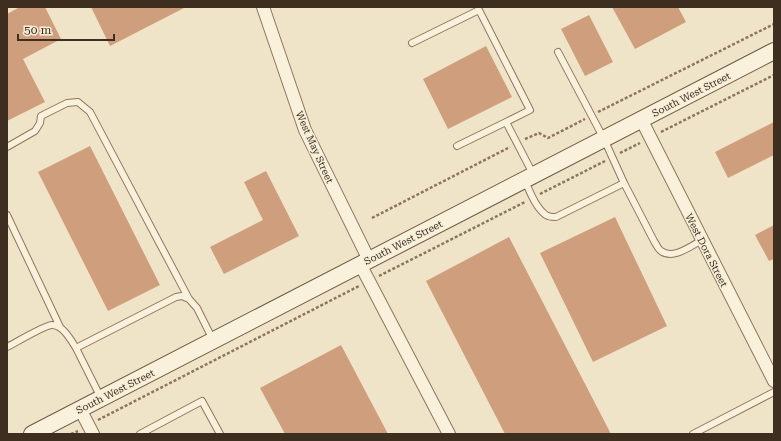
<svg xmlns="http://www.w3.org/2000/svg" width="781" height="441" font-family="'Roboto Serif',serif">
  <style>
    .building { fill: #cf9f7d }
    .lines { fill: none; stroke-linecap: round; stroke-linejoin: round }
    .service-casing { stroke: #8d765c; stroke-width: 8 }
    .minor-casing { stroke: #8d765c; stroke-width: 14 }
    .secondary-casing { stroke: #6f573f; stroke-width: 18 }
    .path { stroke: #8d765c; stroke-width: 2.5; stroke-dasharray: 3 2; stroke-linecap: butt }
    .service { stroke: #faf1dc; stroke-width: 6 }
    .minor { stroke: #faf1dc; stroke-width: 12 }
    .secondary { stroke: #faf1dc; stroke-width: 16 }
    .labels { text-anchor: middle; stroke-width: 3; stroke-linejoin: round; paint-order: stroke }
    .street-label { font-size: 10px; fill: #3d2e20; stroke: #f7eed8 }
  </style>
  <rect width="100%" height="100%" fill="#f0e4c8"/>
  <path class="building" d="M 20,7 L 45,7 L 61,39 L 23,59 L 45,102 L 7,121 L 7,14 Z
    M 91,7 L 186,7 L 110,46 Z
    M 612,7 L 678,7 L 686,22 L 635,49 Z
    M 589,15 L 613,62 L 585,76 L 561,29 Z
    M 486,46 L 512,97 L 448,129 L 423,79 Z
    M 774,122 L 774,155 L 728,178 L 715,152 Z
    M 90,146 L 160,285 L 108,311 L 38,172 Z
    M 266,171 L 299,236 L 224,274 L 210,247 L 263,220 L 244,182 Z
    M 615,217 L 667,326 L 593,362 L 540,253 Z
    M 774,225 L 774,259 L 769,261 L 755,235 Z
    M 509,237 L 611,434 L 505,434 L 426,281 Z
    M 341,345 L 388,434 L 285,434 L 260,388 Z"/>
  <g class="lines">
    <defs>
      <path id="service" d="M 412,43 L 479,10 L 530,110 L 506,122 L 533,174
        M 558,52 L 604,139 L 624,183
        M 457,146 L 506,122
        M 7,147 L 35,131 L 40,123 L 41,116 L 67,103 L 78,102 L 90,112 L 189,299 L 197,308 L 213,340
        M 525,181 C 530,192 536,208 546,215 C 549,217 552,217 556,217 L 624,183 L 654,241 C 656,244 658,249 661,251 C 673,260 691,246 702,240
        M 7,215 L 60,327
        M 7,347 C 15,343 45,325 52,325 C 63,325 71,340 76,348
        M 101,398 L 76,348 L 176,297 L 182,296 L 189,299
        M 140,434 L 202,401 L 220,434
        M 693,434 L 774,392"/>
      <path id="minor" d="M 263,7 L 305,130 L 369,260
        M 641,119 L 774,381
        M 360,264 L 449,434
        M 80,409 L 93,434"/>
      <path id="secondary" d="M 32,434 L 774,51"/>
    </defs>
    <use href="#service" class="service-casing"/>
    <use href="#minor" class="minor-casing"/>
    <use href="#secondary" class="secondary-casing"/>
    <path class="path" d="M 598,112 L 774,24
      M 661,132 L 774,75
      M 525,139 L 539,133 L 548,138 L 585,119
      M 620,153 L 640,143
      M 540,194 L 605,161
      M 372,218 L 510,147
      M 379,276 L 525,202
      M 98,420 L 359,286
      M 71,434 L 78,431"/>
    <use href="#service" class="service"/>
    <use href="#minor" class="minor"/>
    <use href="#secondary" class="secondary"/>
  </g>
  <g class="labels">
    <g class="street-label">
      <text transform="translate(691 94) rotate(-27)" y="4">South West Street</text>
      <text transform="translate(315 147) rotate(66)" y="4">West May Street</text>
      <text transform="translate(403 242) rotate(-27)" y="4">South West Street</text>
      <text transform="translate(707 250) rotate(63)" y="4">West Dora Street</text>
      <text transform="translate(115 391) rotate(-27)" y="4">South West Street</text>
    </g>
  </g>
  <rect width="781" height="441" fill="none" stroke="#3d2e20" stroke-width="16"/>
  <path d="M18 34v6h96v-6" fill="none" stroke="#3d2e20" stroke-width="2"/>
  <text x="24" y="34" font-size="12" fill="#3d2e20" stroke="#f7eed8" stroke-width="3" paint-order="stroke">50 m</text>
</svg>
